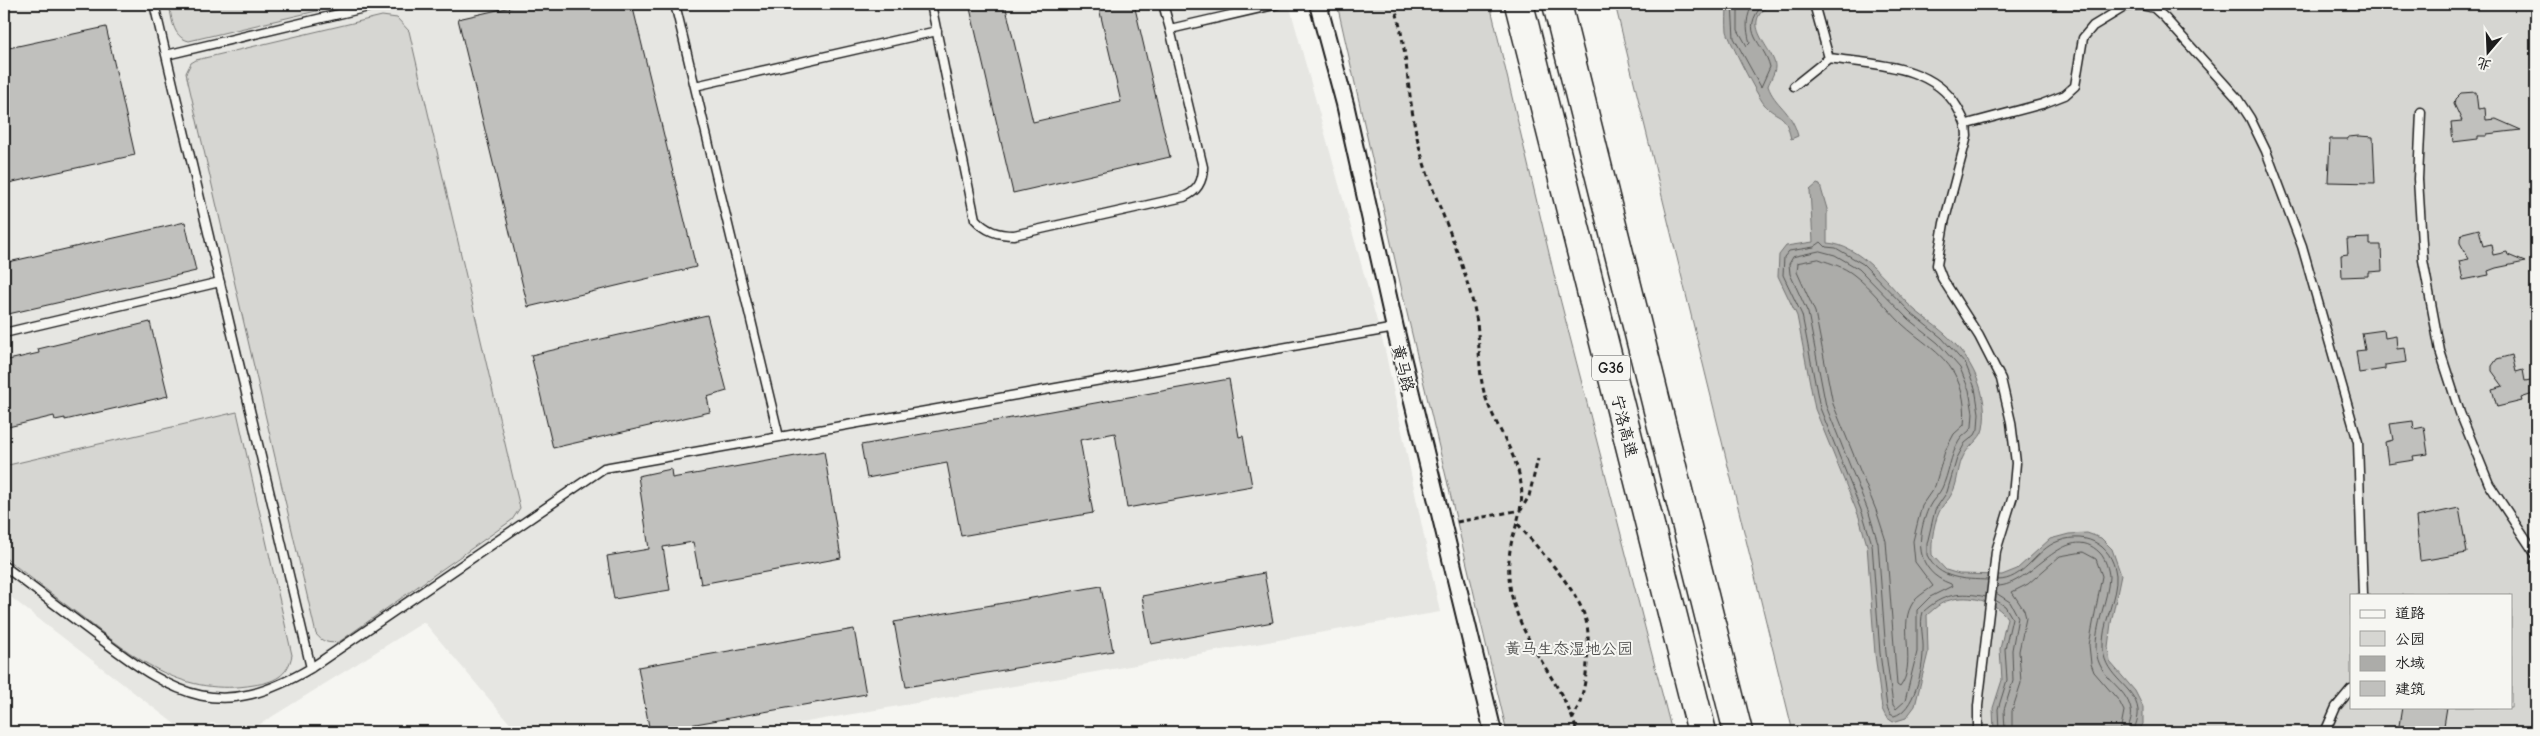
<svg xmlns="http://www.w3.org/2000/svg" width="2540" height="736" font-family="'Comic Neue','LXGW WenKai TC',sans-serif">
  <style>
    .built { fill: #e6e6e2 }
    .green { fill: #d6d6d2; stroke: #797977; fill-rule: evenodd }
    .water { fill: #acaca9; stroke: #727271 }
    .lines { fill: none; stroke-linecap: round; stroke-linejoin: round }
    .shore { stroke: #565654; stroke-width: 1 }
    .building { fill: #c0c0bd; stroke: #1c1c1c }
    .lane-casing { stroke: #1c1c1c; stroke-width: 11 }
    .street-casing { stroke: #1c1c1c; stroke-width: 20 }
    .highway-casing { stroke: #1c1c1c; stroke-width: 31 }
    .path { stroke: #1c1c1c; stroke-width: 3; stroke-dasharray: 5 4; stroke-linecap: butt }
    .lane { stroke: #f6f6f2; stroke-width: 8 }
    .street { stroke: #f6f6f2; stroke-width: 16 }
    .highway { stroke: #f6f6f2; stroke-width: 28 }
    .labels { text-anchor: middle; stroke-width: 4; stroke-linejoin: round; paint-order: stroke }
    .shield { fill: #f6f6f2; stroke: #5d5d5c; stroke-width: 1 }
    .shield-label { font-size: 15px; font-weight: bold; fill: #1c1c1c }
    .street-label { font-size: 16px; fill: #1c1c1c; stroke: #f6f6f2 }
    .park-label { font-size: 16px; fill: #545453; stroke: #f6f6f2 }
  </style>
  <rect width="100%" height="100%" fill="#f6f6f2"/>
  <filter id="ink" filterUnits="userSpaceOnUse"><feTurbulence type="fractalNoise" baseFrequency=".02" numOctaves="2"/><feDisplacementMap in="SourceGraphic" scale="10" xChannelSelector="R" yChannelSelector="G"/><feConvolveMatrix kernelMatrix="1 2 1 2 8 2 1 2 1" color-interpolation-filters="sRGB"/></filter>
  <g filter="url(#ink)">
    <path class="built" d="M 4,4 L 1289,4 L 1385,350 L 1440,612 L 749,732 L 517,732 L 424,622 L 249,731 L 211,723 L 204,732 L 185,732 L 4,592 Z"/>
    <path class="green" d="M 169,4 L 346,4 L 189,41 C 172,37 172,18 169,4 Z
      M 1337,4 L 1490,4 L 1557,287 L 1672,732 L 1507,732 L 1407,313 Z
      M 1615,4 L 2536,4 L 2536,732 L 1793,732 ZM 2351,595 L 2511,595 L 2511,707 L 2351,707 Z
      M 382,16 L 397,18 L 409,31 L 520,508 L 512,520 L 339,642 C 329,644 322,642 316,634 L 186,73 L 191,63 L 196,60 Z
      M 237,412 L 292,655 C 288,676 274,682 254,685 C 183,697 139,661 86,620 C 58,599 31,578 4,557 L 4,466 Z"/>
    <path class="water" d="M 1727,4 L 1773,4 C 1735,22 1776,50 1775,67 C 1775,73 1770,80 1768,86 C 1775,106 1791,109 1798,136 L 1791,139 C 1784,109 1779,121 1764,104 C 1757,95 1729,41 1727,31 C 1726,22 1727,13 1727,4 Z
      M 1817,184 L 1820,185 L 1827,209 L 1827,243 C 1860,245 1886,281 1907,303 C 1919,315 1933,323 1945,334 C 1971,357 1990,394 1983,429 C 1981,440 1967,446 1962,459 C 1957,471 1958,484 1951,495 C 1949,500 1944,503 1942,507 C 1934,519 1931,541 1932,555 L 1946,570 L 1959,574 L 2002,575 L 2017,569 L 2050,539 L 2069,534 L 2087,533 L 2101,538 L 2112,549 L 2121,575 L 2111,623 L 2108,647 L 2110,662 L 2135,691 L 2143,707 L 2143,724 L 2138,732 L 1994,732 L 1993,708 L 2002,680 L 2000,649 L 2007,618 C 1996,601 1969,594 1950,600 C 1941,602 1934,609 1927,615 L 1928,653 L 1915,706 L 1906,718 L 1893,722 L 1886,717 L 1882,709 L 1875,654 L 1867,545 L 1859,517 L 1815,409 L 1797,316 L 1778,276 L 1779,255 L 1786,246 L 1813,242 L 1810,190 Z"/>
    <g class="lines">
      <path class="shore" d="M 1732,4 L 1734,38 L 1761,87 L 1770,67 C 1764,41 1738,34 1763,4
        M 1738,4 L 1738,30 L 1747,46 L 1750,43 C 1746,29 1745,15 1754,4
        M 1820,251 L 1835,255 L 1859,269 L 1908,319 L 1938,343 L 1960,368 L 1969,390 L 1973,413 L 1972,427 C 1969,433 1962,435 1959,441 C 1950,456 1949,473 1942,488 C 1939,495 1932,500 1929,507 C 1916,537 1914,571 1951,584 L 1952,586 L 1930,597 L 1917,610 L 1917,652 L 1905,701 L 1896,709 L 1893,705 L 1886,653 L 1878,543 L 1869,513 L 1826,406 L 1808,313 L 1790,274 L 1789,264 L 1793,257 Z
        M 1819,259 C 1832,264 1843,266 1854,275 C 1871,288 1886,308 1902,324 C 1919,340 1942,352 1954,373 C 1963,389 1966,408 1964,425 L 1954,434 L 1945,451 L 1935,486 L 1922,505 L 1913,541 L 1915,562 L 1933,586 C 1926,592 1915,597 1911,606 C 1899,628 1917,665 1900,687 L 1897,685 L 1886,541 L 1876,510 L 1833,404 L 1815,312 L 1797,272 L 1798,263 Z
        M 1998,580 C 2023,580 2034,553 2054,543 C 2082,530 2112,542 2116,575 C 2118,596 2101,625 2103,649 C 2105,678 2135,686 2138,710 C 2139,719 2135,724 2134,732
        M 1997,586 C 2031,587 2066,518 2100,553 C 2105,558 2109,570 2109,577 C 2108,601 2095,624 2096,649 C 2098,680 2126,685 2131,710 C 2133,718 2128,724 2128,732
        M 1996,593 L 2010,602 L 2018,617 L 2012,650 L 2013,681 L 2004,710 L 2005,732
        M 1986,597 C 1961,591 1942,594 1923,612 C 1919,624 1924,638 1923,651 C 1923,670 1914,711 1894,716 L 1890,714 L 1887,707 L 1880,653 L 1872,544 L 1863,515 L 1820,408 L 1802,315 L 1783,275 L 1784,257 L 1789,251 L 1814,247 L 1821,242 L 1826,247 L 1836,248 L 1863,264 L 1912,314 L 1942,338 L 1966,365 L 1975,388 L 1979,413 L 1978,429 L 1975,435 L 1965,443 L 1957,458 L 1947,492 L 1935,510 L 1927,544 L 1927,555 C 1939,580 1964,579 1988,580
        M 1995,600 L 2005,606 L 2012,618 L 2005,649 L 2007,680 L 1998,709 L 1999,732
        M 2012,732 L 2012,711 L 2021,683 L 2019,651 L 2026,618 L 2024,610 L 2012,592 L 2028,584 L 2060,556 L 2083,552 L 2096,559 L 2102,576 L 2089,645 L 2091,664 L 2094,672 L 2119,701 L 2124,711 L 2120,732"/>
    </g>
    <path class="building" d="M 524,4 L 632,4 L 696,267 L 528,307 L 458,19 Z
      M 969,4 L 1005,4 L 1033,122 L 1121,102 L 1098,4 L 1134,4 L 1170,157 L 1013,193 Z
      M 106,27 L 135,155 L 4,184 L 4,49 Z
      M 2476,92 L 2478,109 L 2485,108 L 2486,120 L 2496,119 L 2521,130 L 2487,134 L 2487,136 L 2478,136 L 2478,139 L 2453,142 L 2451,122 L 2462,121 L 2454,104 L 2455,99 L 2461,93 Z
      M 2359,136 L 2373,137 L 2375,183 L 2328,182 L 2330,139 L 2348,139 L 2348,137 Z
      M 185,222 L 196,271 L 4,315 L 4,263 Z
      M 2479,229 L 2483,246 L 2491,244 L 2493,255 L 2507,252 L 2508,255 L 2525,262 L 2496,268 L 2488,271 L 2489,275 L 2463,280 L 2459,261 L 2469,259 L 2460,243 L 2460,238 L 2463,233 Z
      M 2370,238 L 2370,245 L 2381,245 L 2382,271 L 2368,272 L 2368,276 L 2342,277 L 2341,255 L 2348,254 L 2347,239 Z
      M 707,315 L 727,391 L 707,397 L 710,412 L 553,448 L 531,355 Z
      M 150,322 L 168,396 L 65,420 L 65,418 L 55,420 L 54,416 L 4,428 L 4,361 L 39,353 L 38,349 Z
      M 2384,330 L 2385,338 L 2396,336 L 2397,349 L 2405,348 L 2407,362 L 2385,365 L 2385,369 L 2359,373 L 2356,351 L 2365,350 L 2362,333 Z
      M 2512,355 L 2516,372 L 2523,370 L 2525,381 L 2536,379 L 2536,393 L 2521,398 L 2522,401 L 2497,407 L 2492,389 L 2503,386 L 2492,371 L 2492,366 L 2497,359 Z
      M 1229,379 L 1239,437 L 1243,436 L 1252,486 L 1127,508 L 1115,433 L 1080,440 L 1093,513 L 961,536 L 947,463 L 867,478 L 861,445 Z
      M 2413,421 L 2414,429 L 2424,427 L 2428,454 L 2413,456 L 2414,460 L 2388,464 L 2385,442 L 2393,440 L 2390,424 Z
      M 824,451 L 841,558 L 701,584 L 693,542 L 663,547 L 670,590 L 614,599 L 607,556 L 649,549 L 638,476 L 671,469 L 672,478 Z
      M 2459,508 L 2467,553 L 2420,561 L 2416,517 Z
      M 1264,573 L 1273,622 L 1151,644 L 1142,596 Z
      M 1101,586 L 1113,651 L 906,687 L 894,622 Z
      M 854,629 L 866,694 L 650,732 L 638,667 Z
      M 2402,707 L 2447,707 L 2443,732 L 2398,732 Z"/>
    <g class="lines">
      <defs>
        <path id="lane" d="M 154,4 L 311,668
          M 675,4 L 779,437
          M 931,4 L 975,219 C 986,231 997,235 1014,235 L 1184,197 C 1198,191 1203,181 1203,167 L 1170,29
          M 1163,4 L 1170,29 L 1278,4
          M 1814,4 L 1829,58
          M 166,55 L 381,4
          M 695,86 L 937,31
          M 1794,86 L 1829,58 C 1874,65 1932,64 1957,107 C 1963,118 1967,124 1967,136 L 1944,223 L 1937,265 L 1942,278 L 1979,336 L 2001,379 L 2011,422 L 2016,463 L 2013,496 L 1996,551 L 1994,570 L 1978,706 L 1978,732
          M 2421,112 L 2418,179 L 2423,260 L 2440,351 L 2460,413 L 2489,484 L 2536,555
          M 1967,124 L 2042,104 L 2065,95 L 2075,86 L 2083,38 L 2093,26 L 2126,6 L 2141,5 L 2154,8 L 2165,18 L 2237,98 L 2250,118 L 2266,151 L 2302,246 L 2358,442 L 2363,595
          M 4,333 L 220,282
          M 4,566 C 36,590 69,615 101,639 C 178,698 221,721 311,668 L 604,468 L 1395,328
          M 2325,732 L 2336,707 L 2351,689"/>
        <path id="street" d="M 1318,4 L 1345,104 L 1395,328 L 1493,732"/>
        <path id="highway" d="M 1519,4 L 1702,732
          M 1557,4 L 1738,732"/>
      </defs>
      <use href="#lane" class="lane-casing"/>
      <use href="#street" class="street-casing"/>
      <use href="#highway" class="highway-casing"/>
      <path class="path" d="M 1394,4 C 1407,45 1407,90 1416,132 C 1426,184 1453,231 1467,282 C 1471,295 1475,309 1477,323 C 1480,346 1478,369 1484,392 C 1493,424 1516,450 1521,484 C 1524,504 1517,522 1512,540 C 1507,560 1508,582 1513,601 C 1527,651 1564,685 1577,732
        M 1457,522 L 1521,510 L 1529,496 L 1538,459
        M 1518,524 C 1539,551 1581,591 1587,625 C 1589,637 1588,650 1587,663 C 1586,682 1582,701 1573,718"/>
      <use href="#lane" class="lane"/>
      <use href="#street" class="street"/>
      <use href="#highway" class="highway"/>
    </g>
  </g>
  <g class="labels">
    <rect class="shield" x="1592" y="355.5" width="38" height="25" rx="4"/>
    <g class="shield-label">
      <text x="1611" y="373">G36</text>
    </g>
    <g class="street-label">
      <text transform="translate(1404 368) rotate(76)" y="6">黄马路</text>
      <text transform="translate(1625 426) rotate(76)" y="6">宁洛高速</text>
    </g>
    <g class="park-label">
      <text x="1569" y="654">黄马生态湿地公园</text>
    </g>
  </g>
  <rect width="2540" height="736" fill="none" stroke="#f6f6f2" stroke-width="20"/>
  <rect x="10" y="10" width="2520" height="716" fill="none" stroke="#1c1c1c" stroke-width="2" filter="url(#ink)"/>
  <rect x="2350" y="594" width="162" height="115" fill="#f6f6f2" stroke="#9f9f9c"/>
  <rect x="2360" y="610" width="25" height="8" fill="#f6f6f2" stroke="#9f9f9c"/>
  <text x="2395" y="618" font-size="15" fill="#1c1c1c">道路</text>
  <rect x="2360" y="631" width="25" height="15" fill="#d6d6d2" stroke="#9f9f9c"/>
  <text x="2395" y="644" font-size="15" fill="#1c1c1c">公园</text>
  <rect x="2360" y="656" width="25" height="15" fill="#acaca9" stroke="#9f9f9c"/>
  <text x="2395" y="668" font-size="15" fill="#1c1c1c">水域</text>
  <rect x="2360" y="681" width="25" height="15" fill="#c0c0bd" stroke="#9f9f9c"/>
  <text x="2395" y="694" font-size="15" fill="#1c1c1c">建筑</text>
  <g transform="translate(2488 52) rotate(199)" stroke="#f6f6f2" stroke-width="4" paint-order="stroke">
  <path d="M0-4L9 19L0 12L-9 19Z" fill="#1c1c1c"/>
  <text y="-8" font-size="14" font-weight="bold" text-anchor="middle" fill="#1c1c1c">北</text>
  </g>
</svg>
